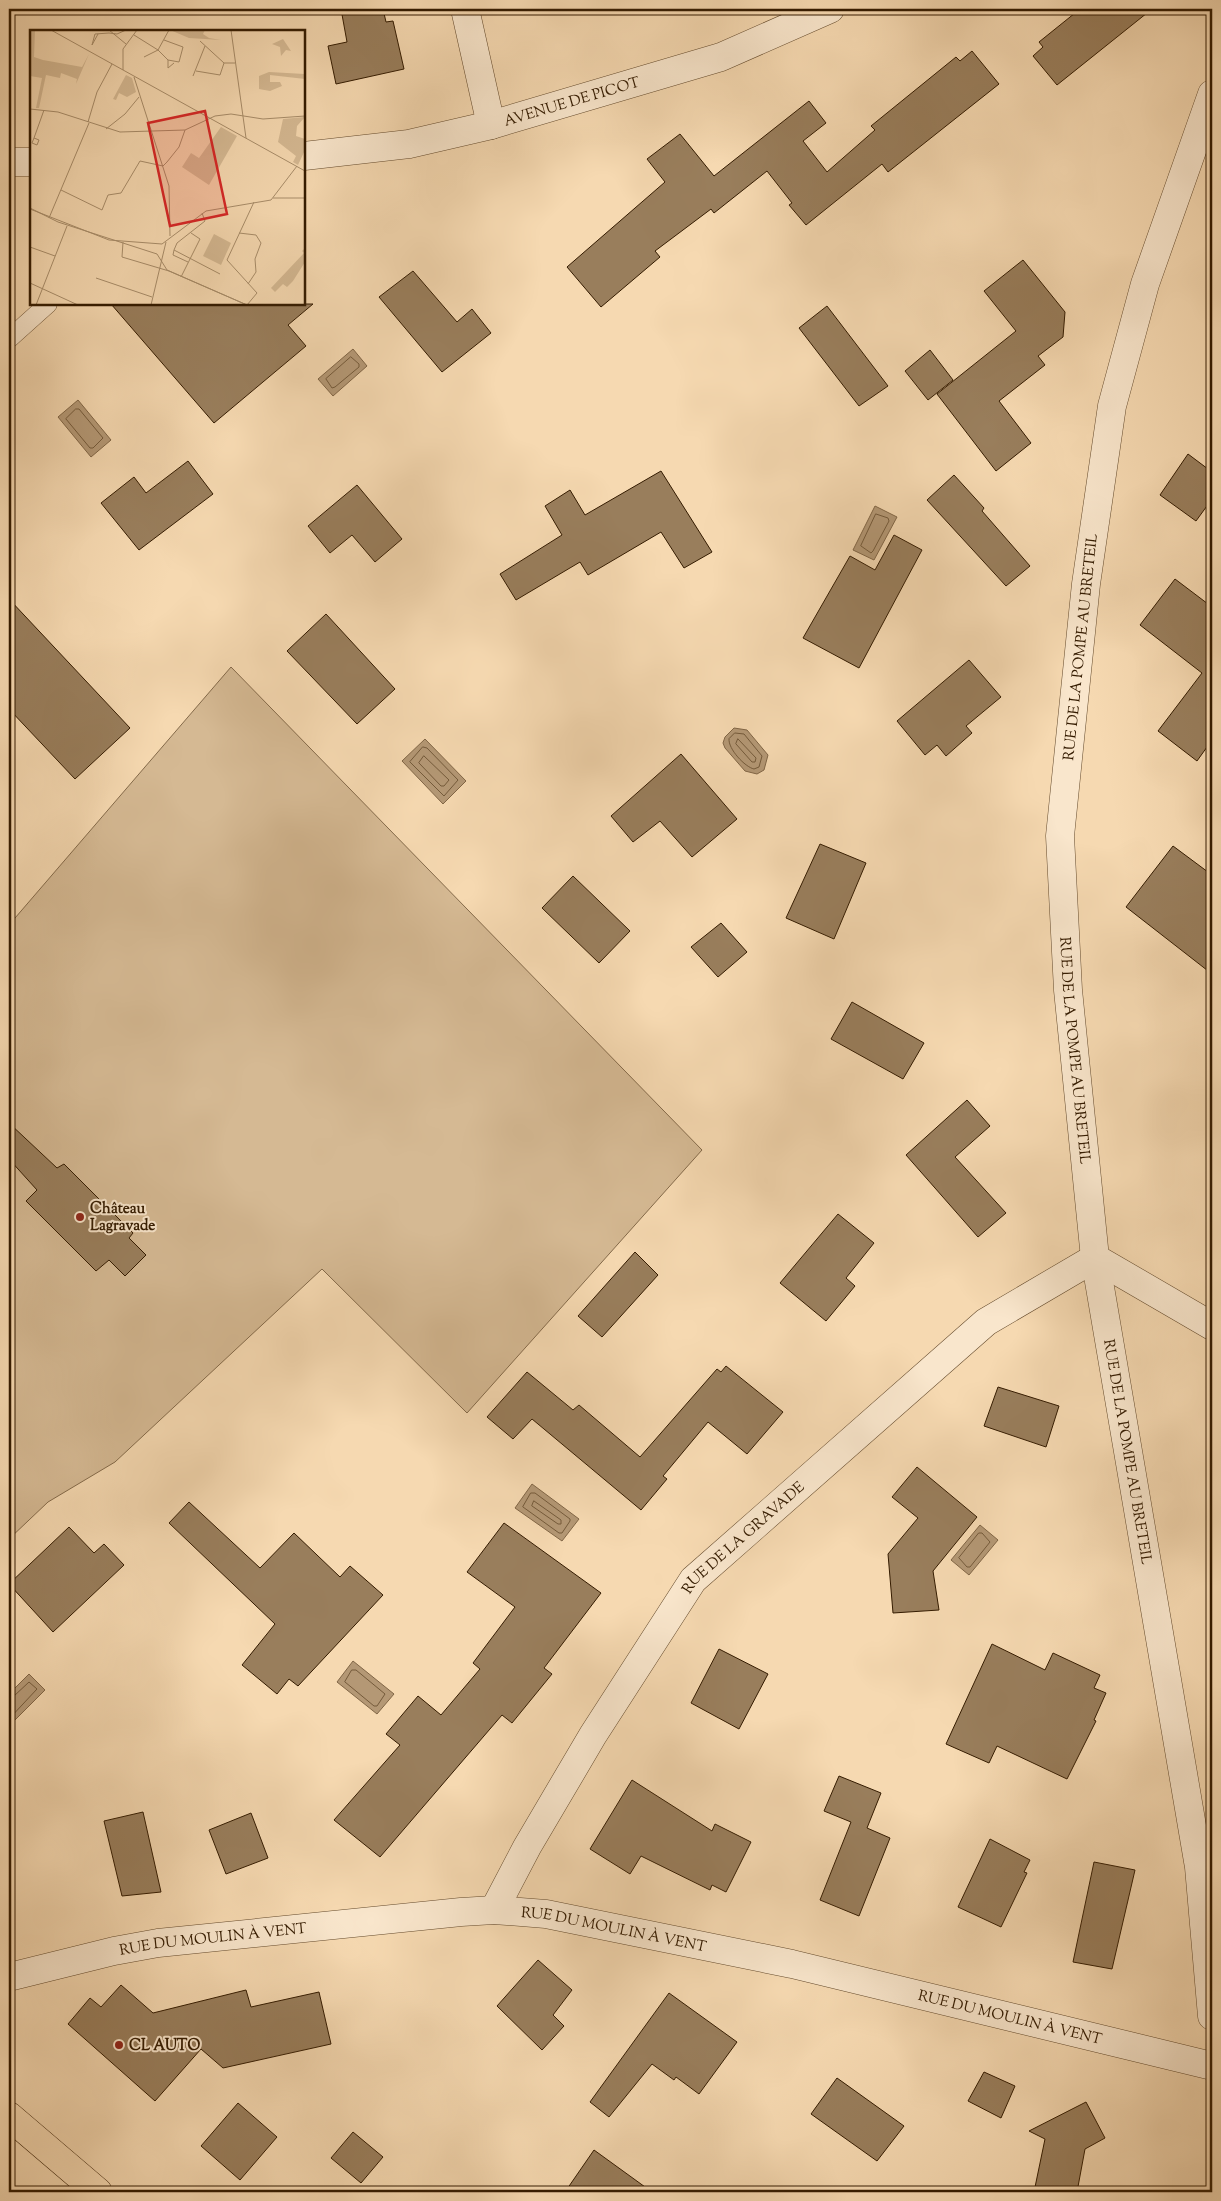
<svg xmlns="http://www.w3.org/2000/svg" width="1221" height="2201" font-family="'Sorts Mill Goudy',serif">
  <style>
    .green { fill: #d5b993; stroke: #846a4a }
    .water { fill: #b49875; stroke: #816646 }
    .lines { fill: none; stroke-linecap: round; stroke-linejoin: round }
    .shore { stroke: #745a3a; stroke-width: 1 }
    .building { fill: #997e5c; stroke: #341b00 }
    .service-casing { stroke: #644a2c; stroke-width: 19 }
    .minor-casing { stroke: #644a2c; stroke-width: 29 }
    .tertiary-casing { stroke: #644a2c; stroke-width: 29 }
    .primary-casing { stroke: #341b00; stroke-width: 29 }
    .service { stroke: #f9e6cc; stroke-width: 18 }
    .minor { stroke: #f9e6cc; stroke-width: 28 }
    .tertiary { stroke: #f9e6cc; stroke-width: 28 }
    .primary { stroke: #f6d9b1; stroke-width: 28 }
    .poi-dot { fill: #8f2418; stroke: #f9e6cc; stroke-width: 2 }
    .labels { text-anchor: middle; stroke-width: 4; stroke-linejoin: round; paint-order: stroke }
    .street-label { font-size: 15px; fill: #341b00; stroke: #f9e6cc }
    .poi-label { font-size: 15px; font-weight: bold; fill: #341b00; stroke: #f9e6cc; text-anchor: start }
    .inset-road { fill: none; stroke: #a88d6a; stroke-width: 1 }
    .view { fill: #d62828; fill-opacity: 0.15; stroke: #d62828; stroke-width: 2.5 }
    .inset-edge { fill: none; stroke: #341b00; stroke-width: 2.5 }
  </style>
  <rect width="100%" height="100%" fill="#f6d9b1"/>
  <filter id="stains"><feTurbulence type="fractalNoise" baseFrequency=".004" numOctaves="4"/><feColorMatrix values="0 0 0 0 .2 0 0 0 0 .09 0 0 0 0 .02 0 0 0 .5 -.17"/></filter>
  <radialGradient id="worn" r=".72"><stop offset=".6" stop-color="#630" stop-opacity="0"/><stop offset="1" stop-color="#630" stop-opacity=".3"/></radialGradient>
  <path class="green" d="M 231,667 L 702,1150 L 467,1413 L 322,1269 L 115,1462 L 48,1502 L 9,1539 L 9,925 Z"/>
  <path class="water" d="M 353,349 L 367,366 L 333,396 L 318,379 Z
    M 78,400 L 111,440 L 91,457 L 58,417 Z
    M 875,506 L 897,517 L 874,560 L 853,550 Z
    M 734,728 L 747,730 L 768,755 L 764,770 L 757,774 L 745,771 L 725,748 L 723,743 L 725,737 Z
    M 425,739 L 466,781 L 443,804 L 402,761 Z
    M 532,1484 L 579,1519 L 562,1541 L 515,1508 Z
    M 980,1525 L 998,1540 L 969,1575 L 951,1560 Z
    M 353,1661 L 394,1694 L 377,1714 L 337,1682 Z
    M 29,1674 L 45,1690 L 9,1726 L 9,1694 Z"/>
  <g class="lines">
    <path class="shore" d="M 351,357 L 359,364 L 359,367 L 335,387 L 332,388 L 326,379 Z
      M 76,409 L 79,409 L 103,438 L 93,448 L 90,448 L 66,419 Z
      M 876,514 L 888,518 L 889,521 L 873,551 L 871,553 L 861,546 Z
      M 735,733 L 744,734 L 762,756 L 759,767 L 754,769 C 745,767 728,749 729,739 Z
      M 738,739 L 756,758 L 755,762 L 752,762 L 736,744 Z
      M 423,747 L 427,748 L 458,780 L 444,796 L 410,762 Z
      M 424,756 L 449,780 L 444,786 L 441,786 L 419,763 Z
      M 531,1493 L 535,1493 L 570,1519 L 570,1521 L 562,1533 L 559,1533 L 523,1507 Z
      M 534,1501 L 561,1520 L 561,1524 L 558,1524 L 532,1506 Z
      M 979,1533 L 982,1533 L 990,1542 L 970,1567 L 967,1567 L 959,1558 Z
      M 352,1670 L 356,1670 L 385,1694 L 377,1706 L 374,1706 L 345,1682 Z
      M 9,1697 L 14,1696 L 29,1682 L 37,1689 L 9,1719"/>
  </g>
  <path class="building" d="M 341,9 L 383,9 L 386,22 L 393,21 L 404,69 L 336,84 L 328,46 L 347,42 Z
    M 1080,9 L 1152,9 L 1057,85 L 1033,56 L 1043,47 L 1039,42 Z
    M 972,51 L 999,84 L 888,172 L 882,164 L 806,225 L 789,205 L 792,203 L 767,171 L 714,213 L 711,209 L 655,251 L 660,257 L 601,307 L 567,267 L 665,182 L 647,159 L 680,134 L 714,176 L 809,101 L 826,123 L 803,141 L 827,172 L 875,130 L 871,126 L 956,57 L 960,61 Z
    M 1023,260 L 1065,312 L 1063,337 L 1038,356 L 1045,365 L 999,401 L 1031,443 L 996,471 L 937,394 L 1016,331 L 984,291 Z
    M 413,271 L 457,322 L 472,309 L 491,333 L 442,372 L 379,297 Z
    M 111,304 L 313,304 L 288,325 L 306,346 L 214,423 Z
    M 827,306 L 888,386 L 859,406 L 799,328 Z
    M 930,350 L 953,380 L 928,400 L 905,371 Z
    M 1188,454 L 1212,472 L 1212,499 L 1196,521 L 1160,495 Z
    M 188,461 L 213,494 L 139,550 L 101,503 L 134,477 L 146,493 Z
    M 661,471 L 712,552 L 684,568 L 661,532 L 588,575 L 580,562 L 516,600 L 500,574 L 562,535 L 545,506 L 570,490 L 585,515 Z
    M 954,475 L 984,508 L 982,511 L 1030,566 L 1006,586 L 927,500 Z
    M 357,485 L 402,539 L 375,562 L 352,535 L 330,553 L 308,526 Z
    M 894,535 L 922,550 L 859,668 L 803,638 L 850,556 L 875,570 Z
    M 1175,579 L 1212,607 L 1212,740 L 1197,761 L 1158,731 L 1202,673 L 1140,625 Z
    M 9,599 L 130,728 L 75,779 L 9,709 Z
    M 326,614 L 395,689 L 357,724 L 287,651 Z
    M 969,660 L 1001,697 L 966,726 L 972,733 L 946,756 L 937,745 L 925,755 L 897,721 Z
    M 681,754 L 737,819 L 692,857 L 660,821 L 633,842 L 611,816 Z
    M 820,844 L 866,863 L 834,939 L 786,918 Z
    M 1173,846 L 1212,875 L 1212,974 L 1126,907 Z
    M 573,876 L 630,931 L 599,963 L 542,908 Z
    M 721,923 L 747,952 L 718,977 L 691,947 Z
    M 852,1002 L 924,1043 L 903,1079 L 831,1039 Z
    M 967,1100 L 990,1126 L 955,1157 L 1006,1213 L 978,1237 L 906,1155 Z
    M 9,1123 L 57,1168 L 64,1164 L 133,1233 L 129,1238 L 146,1255 L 125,1276 L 109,1260 L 96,1271 L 26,1201 L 37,1190 L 9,1159 Z
    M 838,1214 L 874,1243 L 846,1278 L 855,1286 L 826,1321 L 780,1283 Z
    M 635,1252 L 658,1275 L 602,1337 L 578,1316 Z
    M 726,1366 L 783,1412 L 747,1454 L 708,1422 L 663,1476 L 667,1479 L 641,1510 L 532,1419 L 513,1439 L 487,1417 L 527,1372 L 573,1410 L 579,1405 L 640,1457 L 717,1369 L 721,1372 Z
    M 998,1387 L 1059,1406 L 1046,1447 L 984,1426 Z
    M 917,1467 L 977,1517 L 933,1571 L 939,1610 L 893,1613 L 888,1554 L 918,1518 L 892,1497 Z
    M 189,1502 L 260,1568 L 294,1533 L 340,1577 L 350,1566 L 383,1595 L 298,1686 L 289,1679 L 277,1694 L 242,1665 L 275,1624 L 169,1523 Z
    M 504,1523 L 601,1593 L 544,1668 L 552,1674 L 512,1723 L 502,1715 L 380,1857 L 334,1820 L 400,1745 L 386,1734 L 418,1696 L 441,1715 L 480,1669 L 473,1663 L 515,1607 L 467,1572 Z
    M 69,1527 L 94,1553 L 104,1544 L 124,1565 L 53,1632 L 9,1584 Z
    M 992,1644 L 1045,1670 L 1053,1653 L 1100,1675 L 1094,1688 L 1106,1693 L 1094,1720 L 1096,1721 L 1067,1779 L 997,1746 L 989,1763 L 946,1744 Z
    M 719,1649 L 768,1674 L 739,1729 L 691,1703 Z
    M 839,1776 L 881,1793 L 867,1828 L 890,1838 L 859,1916 L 820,1900 L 851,1822 L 824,1811 Z
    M 632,1780 L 712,1831 L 715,1824 L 751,1842 L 726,1892 L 712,1885 L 710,1890 L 641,1856 L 630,1874 L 590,1849 Z
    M 143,1812 L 161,1892 L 122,1896 L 104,1821 Z
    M 251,1813 L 268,1858 L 226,1874 L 209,1830 Z
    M 990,1839 L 1030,1860 L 1024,1872 L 1027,1873 L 1001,1927 L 958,1907 Z
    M 1094,1862 L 1135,1870 L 1112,1969 L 1073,1962 Z
    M 538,1960 L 572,1990 L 553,2015 L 564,2026 L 542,2050 L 497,2006 Z
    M 121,1985 L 153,2013 L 246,1990 L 251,2007 L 319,1992 L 331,2044 L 223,2068 L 201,2049 L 155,2101 L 68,2024 L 90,1998 L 101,2007 Z
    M 669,1993 L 737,2042 L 699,2094 L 676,2077 L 674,2080 L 652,2064 L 609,2117 L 590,2102 Z
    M 984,2072 L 1015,2086 L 1001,2118 L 968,2101 Z
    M 837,2078 L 904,2126 L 877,2161 L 811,2114 Z
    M 1086,2102 L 1105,2138 L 1085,2149 L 1077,2192 L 1034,2192 L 1045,2139 L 1029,2131 Z
    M 238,2103 L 277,2137 L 240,2180 L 201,2146 Z
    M 353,2132 L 383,2157 L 361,2183 L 331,2158 Z
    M 594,2150 L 652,2192 L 565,2192 Z"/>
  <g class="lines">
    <defs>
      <path id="service" d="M 9,339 L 48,304"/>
      <g id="minor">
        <path d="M 465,9 L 491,125"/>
        <path id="s1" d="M 1212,94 L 1145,284 L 1112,406 L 1086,584 L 1060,836 L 1068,990 L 1095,1258 L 1199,1867 L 1212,2016"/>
        <path id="s2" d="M 494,1910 L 527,1847 L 593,1735 L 693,1580 L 986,1322 L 1095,1258 L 1212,1326"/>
        <path id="s3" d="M 9,1977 L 114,1951 L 158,1943 L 461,1912 L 494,1910 L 546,1914 L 792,1964 L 1212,2066"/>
      </g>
      <g id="tertiary">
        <path id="s4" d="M 304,156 L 409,144 L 491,125 L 721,57 L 830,9"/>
        <path d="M 9,162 L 31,162"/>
      </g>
      <path id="primary" d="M 9,2116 L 98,2192"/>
    </defs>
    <use href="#service" class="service-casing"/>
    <use href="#minor" class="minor-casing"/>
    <use href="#tertiary" class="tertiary-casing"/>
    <use href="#primary" class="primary-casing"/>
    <use href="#service" class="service"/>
    <use href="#minor" class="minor"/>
    <use href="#tertiary" class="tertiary"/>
    <use href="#primary" class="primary"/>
  </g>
  <g class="poi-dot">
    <circle cx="80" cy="1217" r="5"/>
    <circle cx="119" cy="2045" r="5"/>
  </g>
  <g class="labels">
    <g class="street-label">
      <text dy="5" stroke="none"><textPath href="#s4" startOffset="274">AVENUE DE PICOT</textPath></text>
      <text transform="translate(1080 647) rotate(-84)" y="5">RUE DE LA POMPE AU BRETEIL</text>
      <text dy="5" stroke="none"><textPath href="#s1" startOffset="976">RUE DE LA POMPE AU BRETEIL</textPath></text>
      <text dy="5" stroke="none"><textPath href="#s1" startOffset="1381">RUE DE LA POMPE AU BRETEIL</textPath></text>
      <text dy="5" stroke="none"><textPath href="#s2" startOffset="451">RUE DE LA GRAVADE</textPath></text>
      <text dy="5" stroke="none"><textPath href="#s3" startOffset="612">RUE DU MOULIN À VENT</textPath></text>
      <text dy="5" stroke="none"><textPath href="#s3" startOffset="208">RUE DU MOULIN À VENT</textPath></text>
      <text dy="5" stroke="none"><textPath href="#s3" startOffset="1018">RUE DU MOULIN À VENT</textPath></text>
    </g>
    <g class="poi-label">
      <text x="90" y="1213">Château<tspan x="90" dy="17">Lagravade</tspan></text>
      <text x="129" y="2050">CL AUTO</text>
    </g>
  </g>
  <g transform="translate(30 30)">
    <rect width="275" height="275" fill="#f6d9b1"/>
    <path d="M 0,0 L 5,0 L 4,27 L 13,30 L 52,37 L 59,24 L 46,54 L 47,49 L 31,43 L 30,48 L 16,45 L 9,78 L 6,78 L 12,48 L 0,46 ZM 140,0 L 175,0 L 173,4 L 179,8 L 191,10 L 159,8 ZM 253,9 L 261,21 L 256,20 L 251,26 L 250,17 L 242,14 ZM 239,42 L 275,44 L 275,49 L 240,45 L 240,52 L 250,52 L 252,56 L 240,61 L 229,59 L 229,46 ZM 96,45 L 102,48 L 106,62 L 97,67 L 89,63 L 86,70 L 83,69 ZM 275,87 L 267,96 L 266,106 L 275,109 L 275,120 L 268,135 L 263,132 L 266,126 L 248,112 L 253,89 ZM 191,97 L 207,106 L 179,155 L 152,137 L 161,123 L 169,128 ZM 184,204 L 201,213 L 191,235 L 173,226 ZM 275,218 L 275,232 L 263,251 L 257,257 L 253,254 L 245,262 L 241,258 L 274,223 L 272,221 Z" fill="#d5b993"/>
    <path class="inset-road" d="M 21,0 L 275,141M 79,0 L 96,14M 201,0 L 216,108M 68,4 L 62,15 L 65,4 L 79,3 L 87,4 L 96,0M 104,5 L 128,20 L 139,0M 170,11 L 194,33 L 205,33M 114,27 L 128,20 L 138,30 L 149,32 L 153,17 L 134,10M 138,30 L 138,38 L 144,33M 93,40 L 93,19 L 107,0M 166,41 L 190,45 L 194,33M 163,46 L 175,16M 104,47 L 139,156 L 140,206M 0,79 L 28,82 L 90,102 L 155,100 L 185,86 L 201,84 L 233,89 L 275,86M 58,92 L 67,62 L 82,34M 76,99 L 95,84 L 109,67M 4,108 L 9,110 L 7,115 L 2,113 L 4,108 L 14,80M 31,160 L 72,180 L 78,165 L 91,163 L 110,131 L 133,136 L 137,132 L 149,117 L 155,100M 243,168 L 275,168M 0,178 L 28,192 L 127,224 L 137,240 L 217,275M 0,179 L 79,210 L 132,214 L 176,181 L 241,170 L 267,136M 19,188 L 59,93M 209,203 L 226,205 L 231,213 L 225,229 L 226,242 L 218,254M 93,212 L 92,227 L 139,241 L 217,275M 0,217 L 25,226M 144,220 L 147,213 L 175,191 L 172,183M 158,232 L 143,225 L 144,220 L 190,244M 151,247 L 170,209 L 161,203M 66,248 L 122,267M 0,253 L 48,275M 6,275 L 37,196M 121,275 L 136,212M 217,275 L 227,263 L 197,230 L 224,172"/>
    <path class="view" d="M 175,81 L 197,184 L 140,196 L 118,93 Z"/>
    <rect width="275" height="275" class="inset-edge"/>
  </g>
  <rect width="1221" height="2201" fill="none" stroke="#f6d9b1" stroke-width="30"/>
  <rect x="10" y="10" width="1201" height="2181" fill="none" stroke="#341b00" stroke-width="2.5"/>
  <rect x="15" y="15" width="1191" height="2171" fill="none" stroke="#341b00"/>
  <rect width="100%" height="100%" filter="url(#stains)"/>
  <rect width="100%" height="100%" fill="url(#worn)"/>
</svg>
